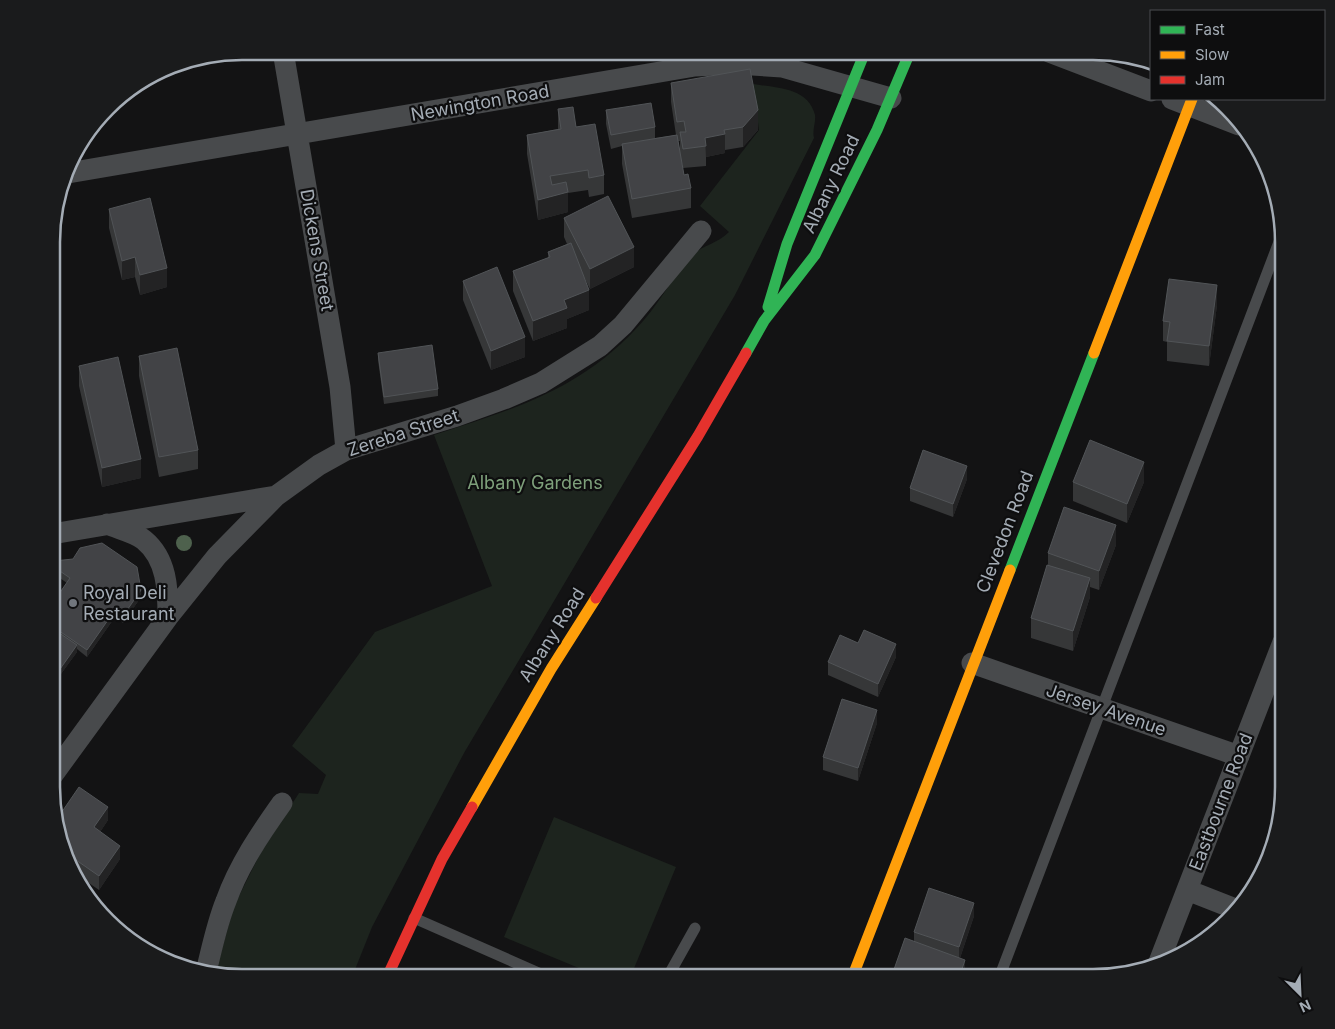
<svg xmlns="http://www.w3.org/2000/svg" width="1335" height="1029" font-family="Inter,sans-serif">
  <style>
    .green { fill: #1d241e }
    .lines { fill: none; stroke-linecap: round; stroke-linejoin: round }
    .lane { stroke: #484a4c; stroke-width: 11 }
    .street { stroke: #484a4c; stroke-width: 21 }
    .fast { stroke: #30b455; stroke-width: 11 }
    .slow { stroke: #ff9f0a; stroke-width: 11 }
    .jam { stroke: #e5322d; stroke-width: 11 }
    .tree { fill: #4e614d }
    .wall { fill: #363738; fill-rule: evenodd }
    .shaded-wall { fill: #232324 }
    .building { fill: #424346; stroke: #515457 }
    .poi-dot { fill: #71767d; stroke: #0e0e0f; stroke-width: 2 }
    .labels { text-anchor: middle; stroke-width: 4.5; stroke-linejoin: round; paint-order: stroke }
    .street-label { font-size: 18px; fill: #a4acb5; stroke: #0e0e0f }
    .park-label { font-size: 18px; fill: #7ea07b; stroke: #0e0e0f }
    .poi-label { font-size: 18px; fill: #a4acb5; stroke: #0e0e0f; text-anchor: start }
    .rim { fill: none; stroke: #a4acb5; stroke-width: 2.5 }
  </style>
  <rect width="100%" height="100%" fill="#131314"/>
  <path class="green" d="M 753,84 C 775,88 808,87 815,115 C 816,123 812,130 814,138 L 735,295 L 464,753 L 372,927 L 352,977 L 230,977 L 215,974 L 234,906 L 260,854 L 299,793 L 318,794 L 326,775 L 292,746 L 375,632 L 492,586 L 434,435 C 517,408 584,389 644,320 C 662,299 675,273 694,254 C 703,245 717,244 729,232 L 700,206 L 759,130 Z
    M 554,817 L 676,867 L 630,978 L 603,978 L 504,937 Z"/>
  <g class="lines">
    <path class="lane" d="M 414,918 L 550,978
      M 667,978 L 695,928
      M 999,978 L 1282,234"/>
    <path class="street" d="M 283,51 L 340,387 L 346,450
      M 1049,52 L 1151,91
      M 1172,99 L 1239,125
      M 68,173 L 695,66 L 736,64 L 782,67 L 891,98
      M 107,524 C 118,529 134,532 144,540 C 167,559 168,589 168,617
      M 52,534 L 276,496 L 319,465 L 346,450 L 457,416 L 504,399 L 541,383 L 600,346 L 623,325 L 701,231
      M 972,663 L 1239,756
      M 52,776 L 168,617 L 217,556 L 276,496
      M 1187,890 L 1238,910
      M 1159,962 L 1283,642
      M 206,972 C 212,948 217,923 226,901 C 239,865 260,834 282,803"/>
    <path class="fast" d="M 768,307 L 787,244 L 865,52
      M 746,353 L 764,321 L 815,255 L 877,130 L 910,52
      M 1010,570 L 1094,353"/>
    <path class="slow" d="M 1094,353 L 1192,99
      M 472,807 L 551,669 L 596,598
      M 852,978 L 1010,570"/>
    <path class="jam" d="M 596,598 L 698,436 L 746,353
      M 387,977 L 442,859 L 472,807"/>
  </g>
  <circle class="tree" cx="184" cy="543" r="8"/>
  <path class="wall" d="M 671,83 L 758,130 L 743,147 L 725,150 L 725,153 L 706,157 L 706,166 L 683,168 L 680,155 L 684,175 L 691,188 L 691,208 L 632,218 L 622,164 L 622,146 L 611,149 L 606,124 L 606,110 L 655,127 L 655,138 L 676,135 L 671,102 ZM 678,141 L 680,141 L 680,151 Z
    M 558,109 L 576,127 L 604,175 L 604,194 L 589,197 L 588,190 L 568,193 L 568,212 L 538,220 L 527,154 L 527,135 L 558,129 Z
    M 109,209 L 167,287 L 140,295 L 135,277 L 122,280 L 109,228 Z
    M 564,218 L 634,267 L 590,289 L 583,275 L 589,310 L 567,319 L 567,328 L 533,341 L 513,291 L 513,271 L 548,258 L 548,252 L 567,244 L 564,237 Z
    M 463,281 L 525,357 L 491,370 L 463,300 Z
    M 1217,305 L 1209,366 L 1167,361 L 1167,342 L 1163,341 L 1163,321 Z
    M 378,353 L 438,389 L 438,396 L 384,404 L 378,360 Z
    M 139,356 L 198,450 L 198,469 L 159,477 L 139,376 Z
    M 79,366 L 141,478 L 102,487 L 79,386 Z
    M 967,479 L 953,517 L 910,501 L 910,488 Z
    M 1073,482 L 1144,482 L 1127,523 L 1073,501 Z
    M 1116,545 L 1099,590 L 1090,587 L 1090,597 L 1073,651 L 1031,638 L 1031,618 L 1048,565 L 1048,553 Z
    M 54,561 L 141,597 L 123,623 L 115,617 L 87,657 L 77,649 L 77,652 L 58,678 L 52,674 L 52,604 L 67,583 L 54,574 Z
    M 858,643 L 896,657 L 878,697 L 828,675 L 828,662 Z
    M 877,723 L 858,781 L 823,770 L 823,757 Z
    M 57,819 L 108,820 L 100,832 L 120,859 L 99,890 L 70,870 Z
    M 974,916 L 960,958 L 965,978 L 914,941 L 914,932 Z"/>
  <path class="shaded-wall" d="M 758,110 L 758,130 L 743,147 L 743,127 Z
    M 725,134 L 725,153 L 706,157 L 705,138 Z
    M 568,192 L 568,212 L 538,220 L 538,200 Z
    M 634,247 L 634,267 L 590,289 L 590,269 Z
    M 135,257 L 135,277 L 122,280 L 122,261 Z
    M 167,268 L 167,287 L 140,295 L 140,275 Z
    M 1217,285 L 1217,305 L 1209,366 L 1209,346 Z
    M 589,290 L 589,310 L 567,319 L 567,328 L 533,341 L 533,321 L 564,300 Z
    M 525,337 L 525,357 L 491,370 L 491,351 Z
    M 141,459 L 141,478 L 102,487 L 102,468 Z
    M 1144,462 L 1144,482 L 1127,523 L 1127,504 Z
    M 967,466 L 967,479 L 953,517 L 953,504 Z
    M 1116,525 L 1116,545 L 1099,590 L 1099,571 Z
    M 1090,578 L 1090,597 L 1073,651 L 1073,631 Z
    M 141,590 L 141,597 L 123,623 L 123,616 Z
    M 115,610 L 115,617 L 87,657 L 87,650 Z
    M 896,644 L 896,657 L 878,697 L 878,684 Z
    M 77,645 L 77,652 L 58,678 L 58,672 Z
    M 877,710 L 877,723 L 858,781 L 858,768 Z
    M 108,807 L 108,820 L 94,841 L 94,827 Z
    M 120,846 L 120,859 L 99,890 L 99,876 Z
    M 974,903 L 974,916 L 959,961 L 959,947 Z
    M 965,960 L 965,978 L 959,978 Z"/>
  <path class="building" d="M 750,69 L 758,110 L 743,127 L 724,130 L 725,134 L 705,138 L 706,146 L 683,149 L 680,132 L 686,132 L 684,121 L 677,122 L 671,83 Z
    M 651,103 L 655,127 L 611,135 L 606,110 Z
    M 573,107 L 576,127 L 595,124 L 604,175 L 589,178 L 588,170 L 550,176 L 552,185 L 566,182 L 568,192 L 538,200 L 527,135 L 561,129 L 558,109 Z
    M 677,135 L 684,175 L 688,174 L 691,188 L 632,199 L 622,144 Z
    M 608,196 L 634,247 L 590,269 L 564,218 Z
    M 150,198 L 167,268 L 140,275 L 135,257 L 122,261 L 109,209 Z
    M 571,243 L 589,290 L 564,300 L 567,308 L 533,321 L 513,271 L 550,257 L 548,252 Z
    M 497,267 L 525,337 L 491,351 L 463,281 Z
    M 1169,279 L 1217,285 L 1209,346 L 1167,341 L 1170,322 L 1163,321 Z
    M 432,345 L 438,389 L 384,397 L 378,353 Z
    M 177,348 L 198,450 L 159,457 L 139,356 Z
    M 118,357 L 141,459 L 102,468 L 79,366 Z
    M 1090,440 L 1144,462 L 1127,504 L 1073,482 Z
    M 923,450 L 967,466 L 953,504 L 910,488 Z
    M 1064,507 L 1116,525 L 1099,571 L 1048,553 Z
    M 102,543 L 137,567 L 141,590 L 123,616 L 115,610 L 87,650 L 52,626 L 52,604 L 70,578 L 54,567 L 54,561 L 73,559 L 80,548 Z
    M 1047,565 L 1090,578 L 1073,631 L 1031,618 Z
    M 52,628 L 77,645 L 58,672 L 52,667 Z
    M 864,630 L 896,644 L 878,684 L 828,662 L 840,635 L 858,643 Z
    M 842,699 L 877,710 L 858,768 L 823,757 Z
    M 79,787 L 108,807 L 94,827 L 120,846 L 99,876 L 66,853 L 57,819 Z
    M 929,888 L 974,903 L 959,947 L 914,932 Z
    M 905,938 L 965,960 L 959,978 L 891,978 Z"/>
  <circle class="poi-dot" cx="73" cy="603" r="5"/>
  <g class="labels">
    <g class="street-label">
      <text transform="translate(480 103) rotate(-10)" y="6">Newington Road</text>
      <text transform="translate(831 184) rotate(-64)" y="6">Albany Road</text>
      <text transform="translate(317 250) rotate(80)" y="6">Dickens Street</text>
      <text transform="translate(403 433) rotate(-18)" y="6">Zereba Street</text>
      <text transform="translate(1005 532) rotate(-69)" y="6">Clevedon Road</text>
      <text transform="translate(552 635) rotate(-58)" y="6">Albany Road</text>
      <text transform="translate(1106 710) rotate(19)" y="6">Jersey Avenue</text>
      <text transform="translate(1221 802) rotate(-69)" y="6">Eastbourne Road</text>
    </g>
    <g class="park-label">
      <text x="535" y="489">Albany Gardens</text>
    </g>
    <g class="poi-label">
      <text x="83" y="599">Royal Deli<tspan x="83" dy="21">Restaurant</tspan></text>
    </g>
  </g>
  <path d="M0 0H1335V1029H0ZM242 60H1093A182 182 0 0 1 1275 242V787A182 182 0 0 1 1093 969H242A182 182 0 0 1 60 787V242A182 182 0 0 1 242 60Z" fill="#1a1b1c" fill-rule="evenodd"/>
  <path class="rim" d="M242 60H1093A182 182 0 0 1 1275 242V787A182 182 0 0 1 1093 969H242A182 182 0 0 1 60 787V242A182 182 0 0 1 242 60Z"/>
  <rect x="1150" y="10" width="175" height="90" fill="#0e0e0f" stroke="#4a4d51"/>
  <rect x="1160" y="26" width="25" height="8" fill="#30b455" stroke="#4a4d51"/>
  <text x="1195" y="35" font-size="15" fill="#a4acb5">Fast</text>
  <rect x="1160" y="51" width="25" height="8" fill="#ff9f0a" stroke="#4a4d51"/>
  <text x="1195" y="60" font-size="15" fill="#a4acb5">Slow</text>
  <rect x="1160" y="76" width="25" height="8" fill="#e5322d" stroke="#4a4d51"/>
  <text x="1195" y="85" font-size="15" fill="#a4acb5">Jam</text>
  <g transform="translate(1300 994) rotate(156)" stroke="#0e0e0f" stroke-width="4" paint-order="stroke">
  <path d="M0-4L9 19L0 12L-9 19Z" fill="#a4acb5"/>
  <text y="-8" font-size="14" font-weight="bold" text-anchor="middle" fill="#a4acb5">N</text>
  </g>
</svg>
